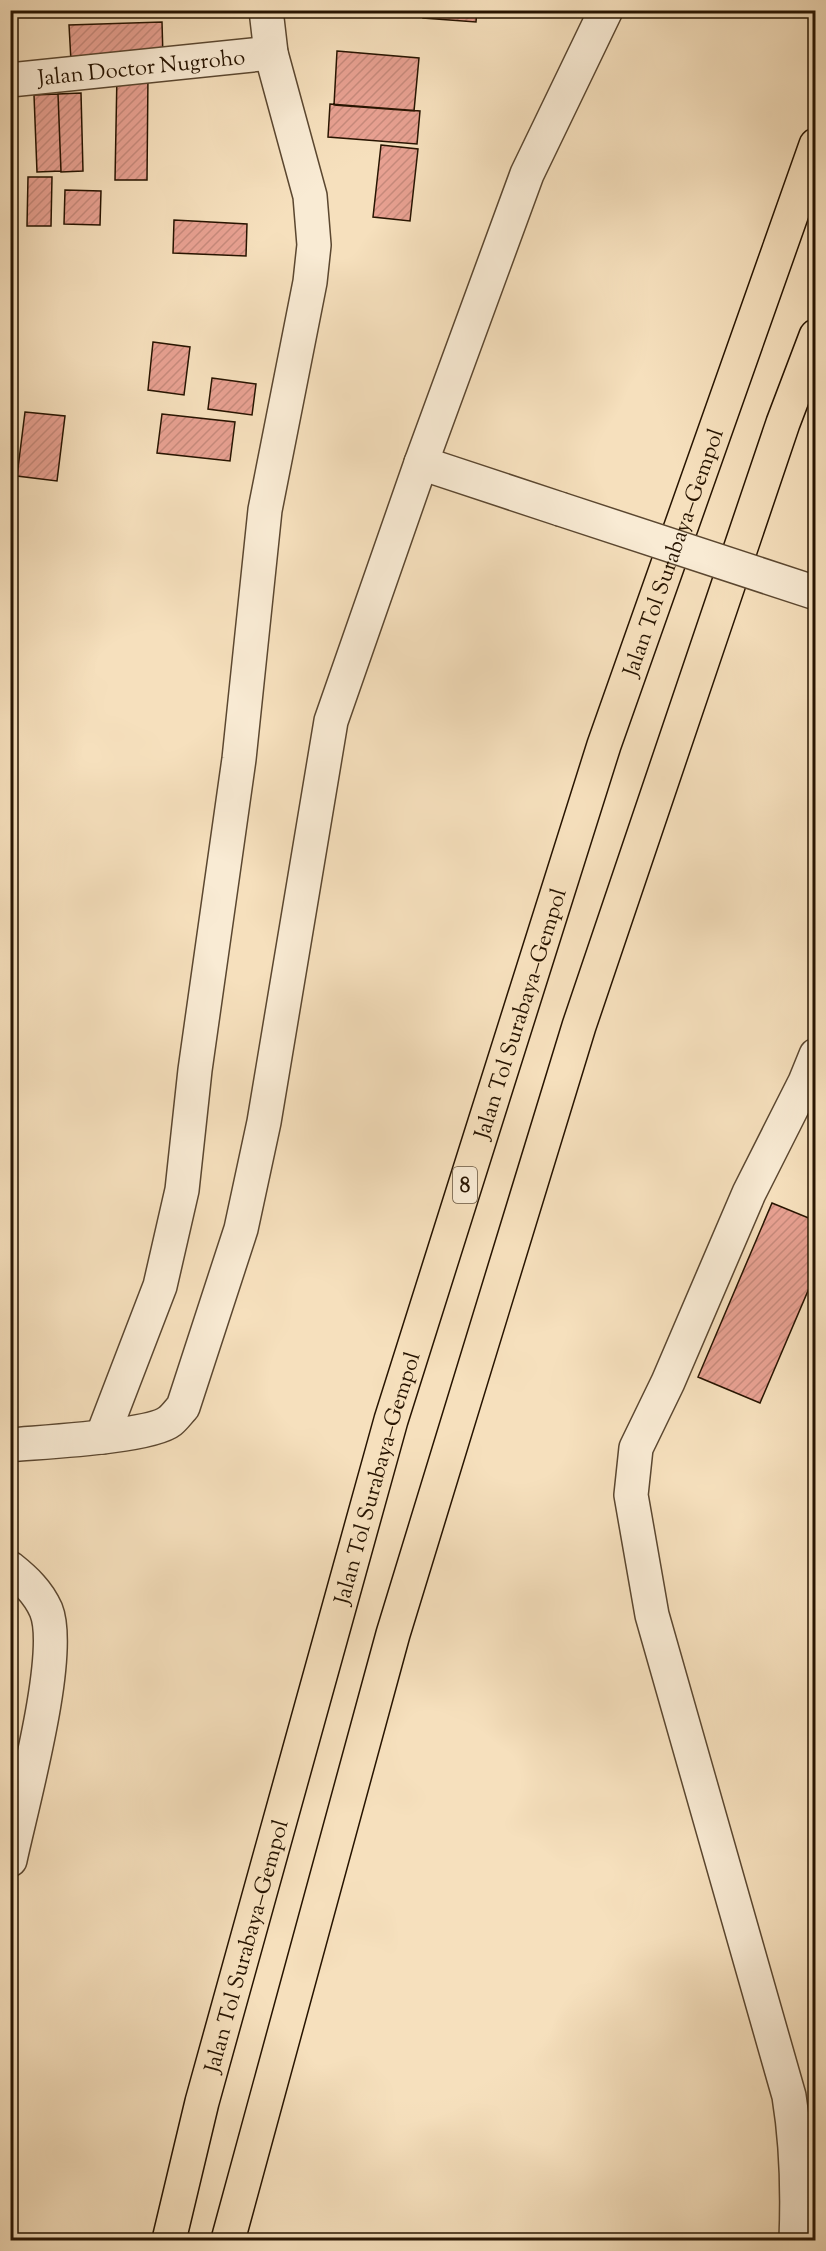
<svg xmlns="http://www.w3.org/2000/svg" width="826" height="2251" font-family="'Sorts Mill Goudy',serif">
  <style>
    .building { fill: url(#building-hatch); stroke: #271401; stroke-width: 1.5 }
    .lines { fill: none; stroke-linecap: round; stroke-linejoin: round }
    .minor-casing { stroke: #5b4730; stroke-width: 36 }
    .motorway-casing { stroke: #271401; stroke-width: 36 }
    .minor { stroke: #f9ebd4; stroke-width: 33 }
    .motorway { stroke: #f6e0bd; stroke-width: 33 }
    .minor-bridge-casing { stroke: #5b4730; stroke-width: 36; stroke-linecap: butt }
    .minor-bridge { stroke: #f9ebd4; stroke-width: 33 }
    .labels { text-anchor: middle; stroke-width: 4.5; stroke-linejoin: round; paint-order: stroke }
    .shield { fill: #f9ebd4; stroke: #665440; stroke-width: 1.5 }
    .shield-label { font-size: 21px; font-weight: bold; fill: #271401 }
    .street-label { font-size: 22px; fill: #271401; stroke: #f9ebd4 }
  </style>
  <defs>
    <pattern id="building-hatch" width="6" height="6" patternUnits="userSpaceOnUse" patternTransform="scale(1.5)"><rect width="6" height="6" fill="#e8a192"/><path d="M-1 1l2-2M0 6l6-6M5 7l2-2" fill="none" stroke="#c78a7c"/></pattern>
  </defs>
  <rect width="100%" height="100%" fill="#f6e0bd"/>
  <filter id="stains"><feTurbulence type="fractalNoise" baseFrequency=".00333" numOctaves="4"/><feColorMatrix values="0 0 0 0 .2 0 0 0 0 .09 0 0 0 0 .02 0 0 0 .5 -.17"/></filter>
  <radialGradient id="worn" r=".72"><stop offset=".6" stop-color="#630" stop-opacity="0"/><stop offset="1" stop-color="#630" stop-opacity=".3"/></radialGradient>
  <path class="building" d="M 373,10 L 416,10 L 415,16 L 373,14 Z
    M 424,10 L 477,10 L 476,22 L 423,18 Z
    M 162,22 L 163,58 L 71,61 L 69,25 Z
    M 337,51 L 419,58 L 414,111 L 334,105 Z
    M 117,74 L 148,74 L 147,180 L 115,180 Z
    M 81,93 L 83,171 L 61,172 L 58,94 Z
    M 58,94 L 61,171 L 37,172 L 34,95 Z
    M 330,104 L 420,111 L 417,144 L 328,137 Z
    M 381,145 L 418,149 L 410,221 L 373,217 Z
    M 28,177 L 52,177 L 51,226 L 27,226 Z
    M 65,190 L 101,191 L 100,225 L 64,224 Z
    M 174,220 L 247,224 L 246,256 L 173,253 Z
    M 153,342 L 190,347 L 184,395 L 148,390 Z
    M 212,378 L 256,384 L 252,415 L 208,409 Z
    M 25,412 L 65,416 L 57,481 L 17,476 Z
    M 162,414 L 235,422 L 230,461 L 157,453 Z
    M 772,1203 L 816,1221 L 816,1272 L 760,1403 L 698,1377 Z"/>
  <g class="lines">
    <defs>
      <g id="minor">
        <path id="s1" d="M 10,80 L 271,53"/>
        <path d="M 421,463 L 560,509"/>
        <path d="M 102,1437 L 160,1286 L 182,1190 L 195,1070 L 239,759 L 265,510 L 310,282 L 314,245 L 310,196 L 271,53 L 266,10"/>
        <path d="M 10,1445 C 41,1442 150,1437 170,1421 C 175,1417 179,1411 183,1407 L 241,1229 L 264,1122 L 331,721 L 421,463 L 527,174 L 606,10"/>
        <path d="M 10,1568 C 25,1580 38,1592 46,1610 C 64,1654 21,1808 10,1860"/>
        <path d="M 796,2240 C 798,2191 797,2145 789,2096 L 652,1615 L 631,1495 L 636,1448 L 668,1382 L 749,1193 L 805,1082 L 816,1055"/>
      </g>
      <g id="motorway">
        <path id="s2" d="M 169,2240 L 202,2102 L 391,1420 L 604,745 L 816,145"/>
        <path d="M 228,2240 L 393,1634 L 579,1026 L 783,423 L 816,336"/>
      </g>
    </defs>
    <use href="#minor" class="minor-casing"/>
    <use href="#motorway" class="motorway-casing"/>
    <use href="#minor" class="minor"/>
    <use href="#motorway" class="motorway"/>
    <defs>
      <path id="minor-bridge" d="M 560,509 L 816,593"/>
    </defs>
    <use href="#minor-bridge" class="minor-bridge-casing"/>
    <use href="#minor-bridge" class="minor-bridge"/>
  </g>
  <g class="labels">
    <rect class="shield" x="453" y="1167" width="24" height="36" rx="4.5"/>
    <g class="shield-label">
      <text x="465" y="1192">8</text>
    </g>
    <g class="street-label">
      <text dy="8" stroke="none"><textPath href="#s1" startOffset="132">Jalan Doctor Nugroho</textPath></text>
      <text dy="8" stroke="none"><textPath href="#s2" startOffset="1762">Jalan Tol Surabaya–Gempol</textPath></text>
      <text dy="8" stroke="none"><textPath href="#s2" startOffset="1276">Jalan Tol Surabaya–Gempol</textPath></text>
      <text dy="8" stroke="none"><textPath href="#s2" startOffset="790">Jalan Tol Surabaya–Gempol</textPath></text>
      <text dy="8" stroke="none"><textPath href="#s2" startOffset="304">Jalan Tol Surabaya–Gempol</textPath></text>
    </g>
  </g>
  <rect width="826" height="2251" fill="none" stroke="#f6e0bd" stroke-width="36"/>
  <rect x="12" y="12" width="802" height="2227" fill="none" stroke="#271401" stroke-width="3"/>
  <rect x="18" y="18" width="790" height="2215" fill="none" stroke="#271401" stroke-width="1.5"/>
  <rect width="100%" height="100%" filter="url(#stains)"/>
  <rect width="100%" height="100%" fill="url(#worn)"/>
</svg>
